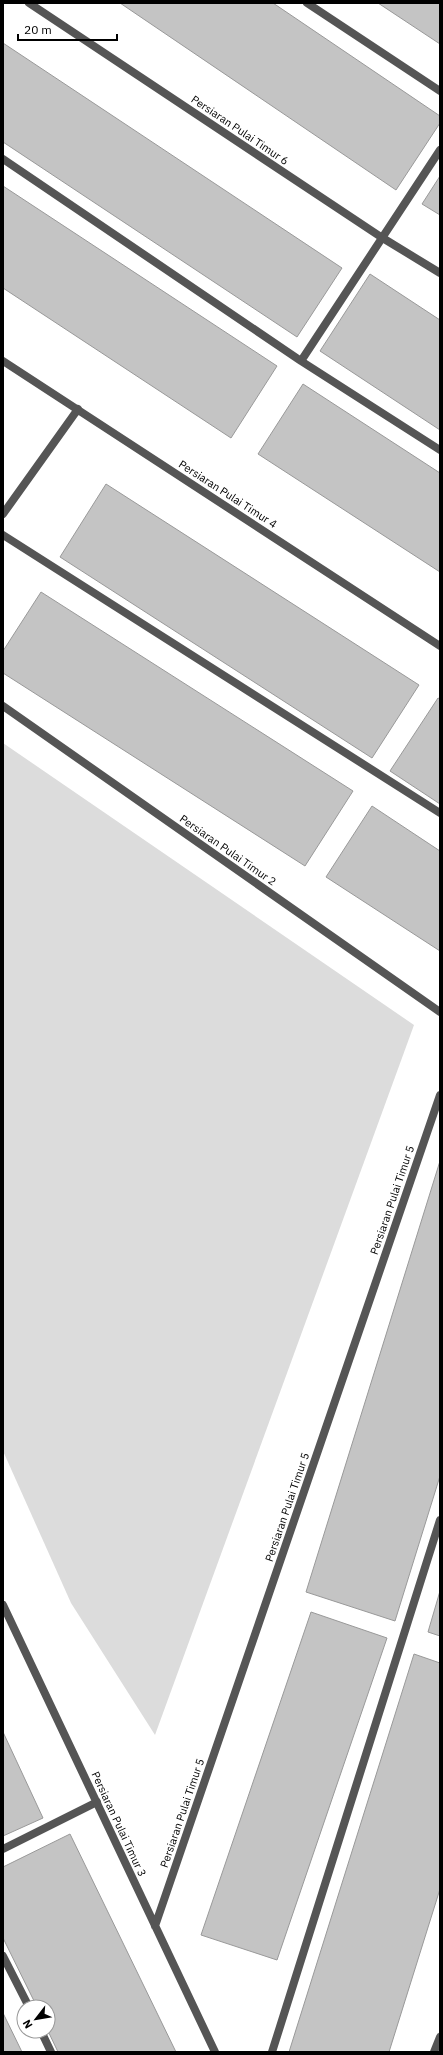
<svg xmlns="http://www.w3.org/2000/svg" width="443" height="2055" font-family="'IBM Plex Sans',sans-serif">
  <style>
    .green { fill: #dcdcdc }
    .building { fill: #c4c4c4; stroke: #999 }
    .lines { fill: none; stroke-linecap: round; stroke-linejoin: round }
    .lane { stroke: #555; stroke-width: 8 }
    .street { stroke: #555; stroke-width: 8 }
    .labels { text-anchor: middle; stroke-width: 3; stroke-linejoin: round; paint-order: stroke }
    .street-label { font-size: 11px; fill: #000; stroke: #fff }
  </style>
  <rect width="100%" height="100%" fill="#fff"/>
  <path class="green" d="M 3,743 L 414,1025 L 155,1735 L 71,1603 L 3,1451 Z"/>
  <path class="building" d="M 120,3 L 273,3 L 440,116 L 440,123 L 396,190 Z
    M 378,3 L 440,3 L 440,44 Z
    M 3,43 L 342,268 L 297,337 L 3,142 Z
    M 440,176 L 440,215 L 422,204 Z
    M 3,186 L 277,366 L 231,438 L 3,288 Z
    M 370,274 L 440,320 L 440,430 L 320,351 Z
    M 303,384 L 440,473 L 440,572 L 258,454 Z
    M 106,484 L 419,685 L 372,758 L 60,557 Z
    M 41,592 L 353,791 L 305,866 L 3,673 L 3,651 Z
    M 438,698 L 440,699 L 440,804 L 390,771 Z
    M 372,806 L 440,851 L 440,951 L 326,877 Z
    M 440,1161 L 440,1476 L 395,1621 L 306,1592 Z
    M 440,1591 L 440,1636 L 428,1632 Z
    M 311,1612 L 387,1638 L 277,1960 L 201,1935 Z
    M 414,1654 L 440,1663 L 440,1889 L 389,2052 L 289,2052 Z
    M 3,1732 L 43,1818 L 3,1836 Z
    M 70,1834 L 176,2052 L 58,2052 L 48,2031 L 48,2007 L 37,2007 L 3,1938 L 3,1867 Z
    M 3,2013 L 22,2052 L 3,2052 Z"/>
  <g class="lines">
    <path class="lane" d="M 307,3 L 440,91
      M 3,159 L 301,361 L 440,450
      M 301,361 L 440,150
      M 3,535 L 440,813
      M 3,1849 L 97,1802
      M 3,1956 L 29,2007
      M 41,2031 L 51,2052
      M 272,2052 L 440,1520"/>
    <path class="street" d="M 29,3 L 381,237 L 440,273
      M 3,361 L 440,646
      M 3,514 L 78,409
      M 3,706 L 440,1012
      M 3,1605 L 215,2052
      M 155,1926 L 440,1095
      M 434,2052 L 440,2037"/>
  </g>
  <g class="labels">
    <g class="street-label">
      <text transform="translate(240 130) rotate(34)" y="4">Persiaran Pulai Timur 6</text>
      <text transform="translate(228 494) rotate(33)" y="4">Persiaran Pulai Timur 4</text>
      <text transform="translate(228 850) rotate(35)" y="4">Persiaran Pulai Timur 2</text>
      <text transform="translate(392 1200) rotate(-71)" y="4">Persiaran Pulai Timur 5</text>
      <text transform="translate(287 1507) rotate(-71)" y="4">Persiaran Pulai Timur 5</text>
      <text transform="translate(182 1813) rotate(-71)" y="4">Persiaran Pulai Timur 5</text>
      <text transform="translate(119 1824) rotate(65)" y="4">Persiaran Pulai Timur 3</text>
    </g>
  </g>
  <rect width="443" height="2055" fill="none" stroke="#000000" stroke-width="8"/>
  <g transform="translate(36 2019) rotate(239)"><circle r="19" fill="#ffffff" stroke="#999999"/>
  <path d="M0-3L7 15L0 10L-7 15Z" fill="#000000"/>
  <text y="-6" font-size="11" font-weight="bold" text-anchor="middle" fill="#000000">N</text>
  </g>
  <path d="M18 34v6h99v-6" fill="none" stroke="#000000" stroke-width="2"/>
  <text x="24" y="34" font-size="12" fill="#000000" stroke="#ffffff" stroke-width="3" paint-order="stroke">20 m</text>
</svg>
